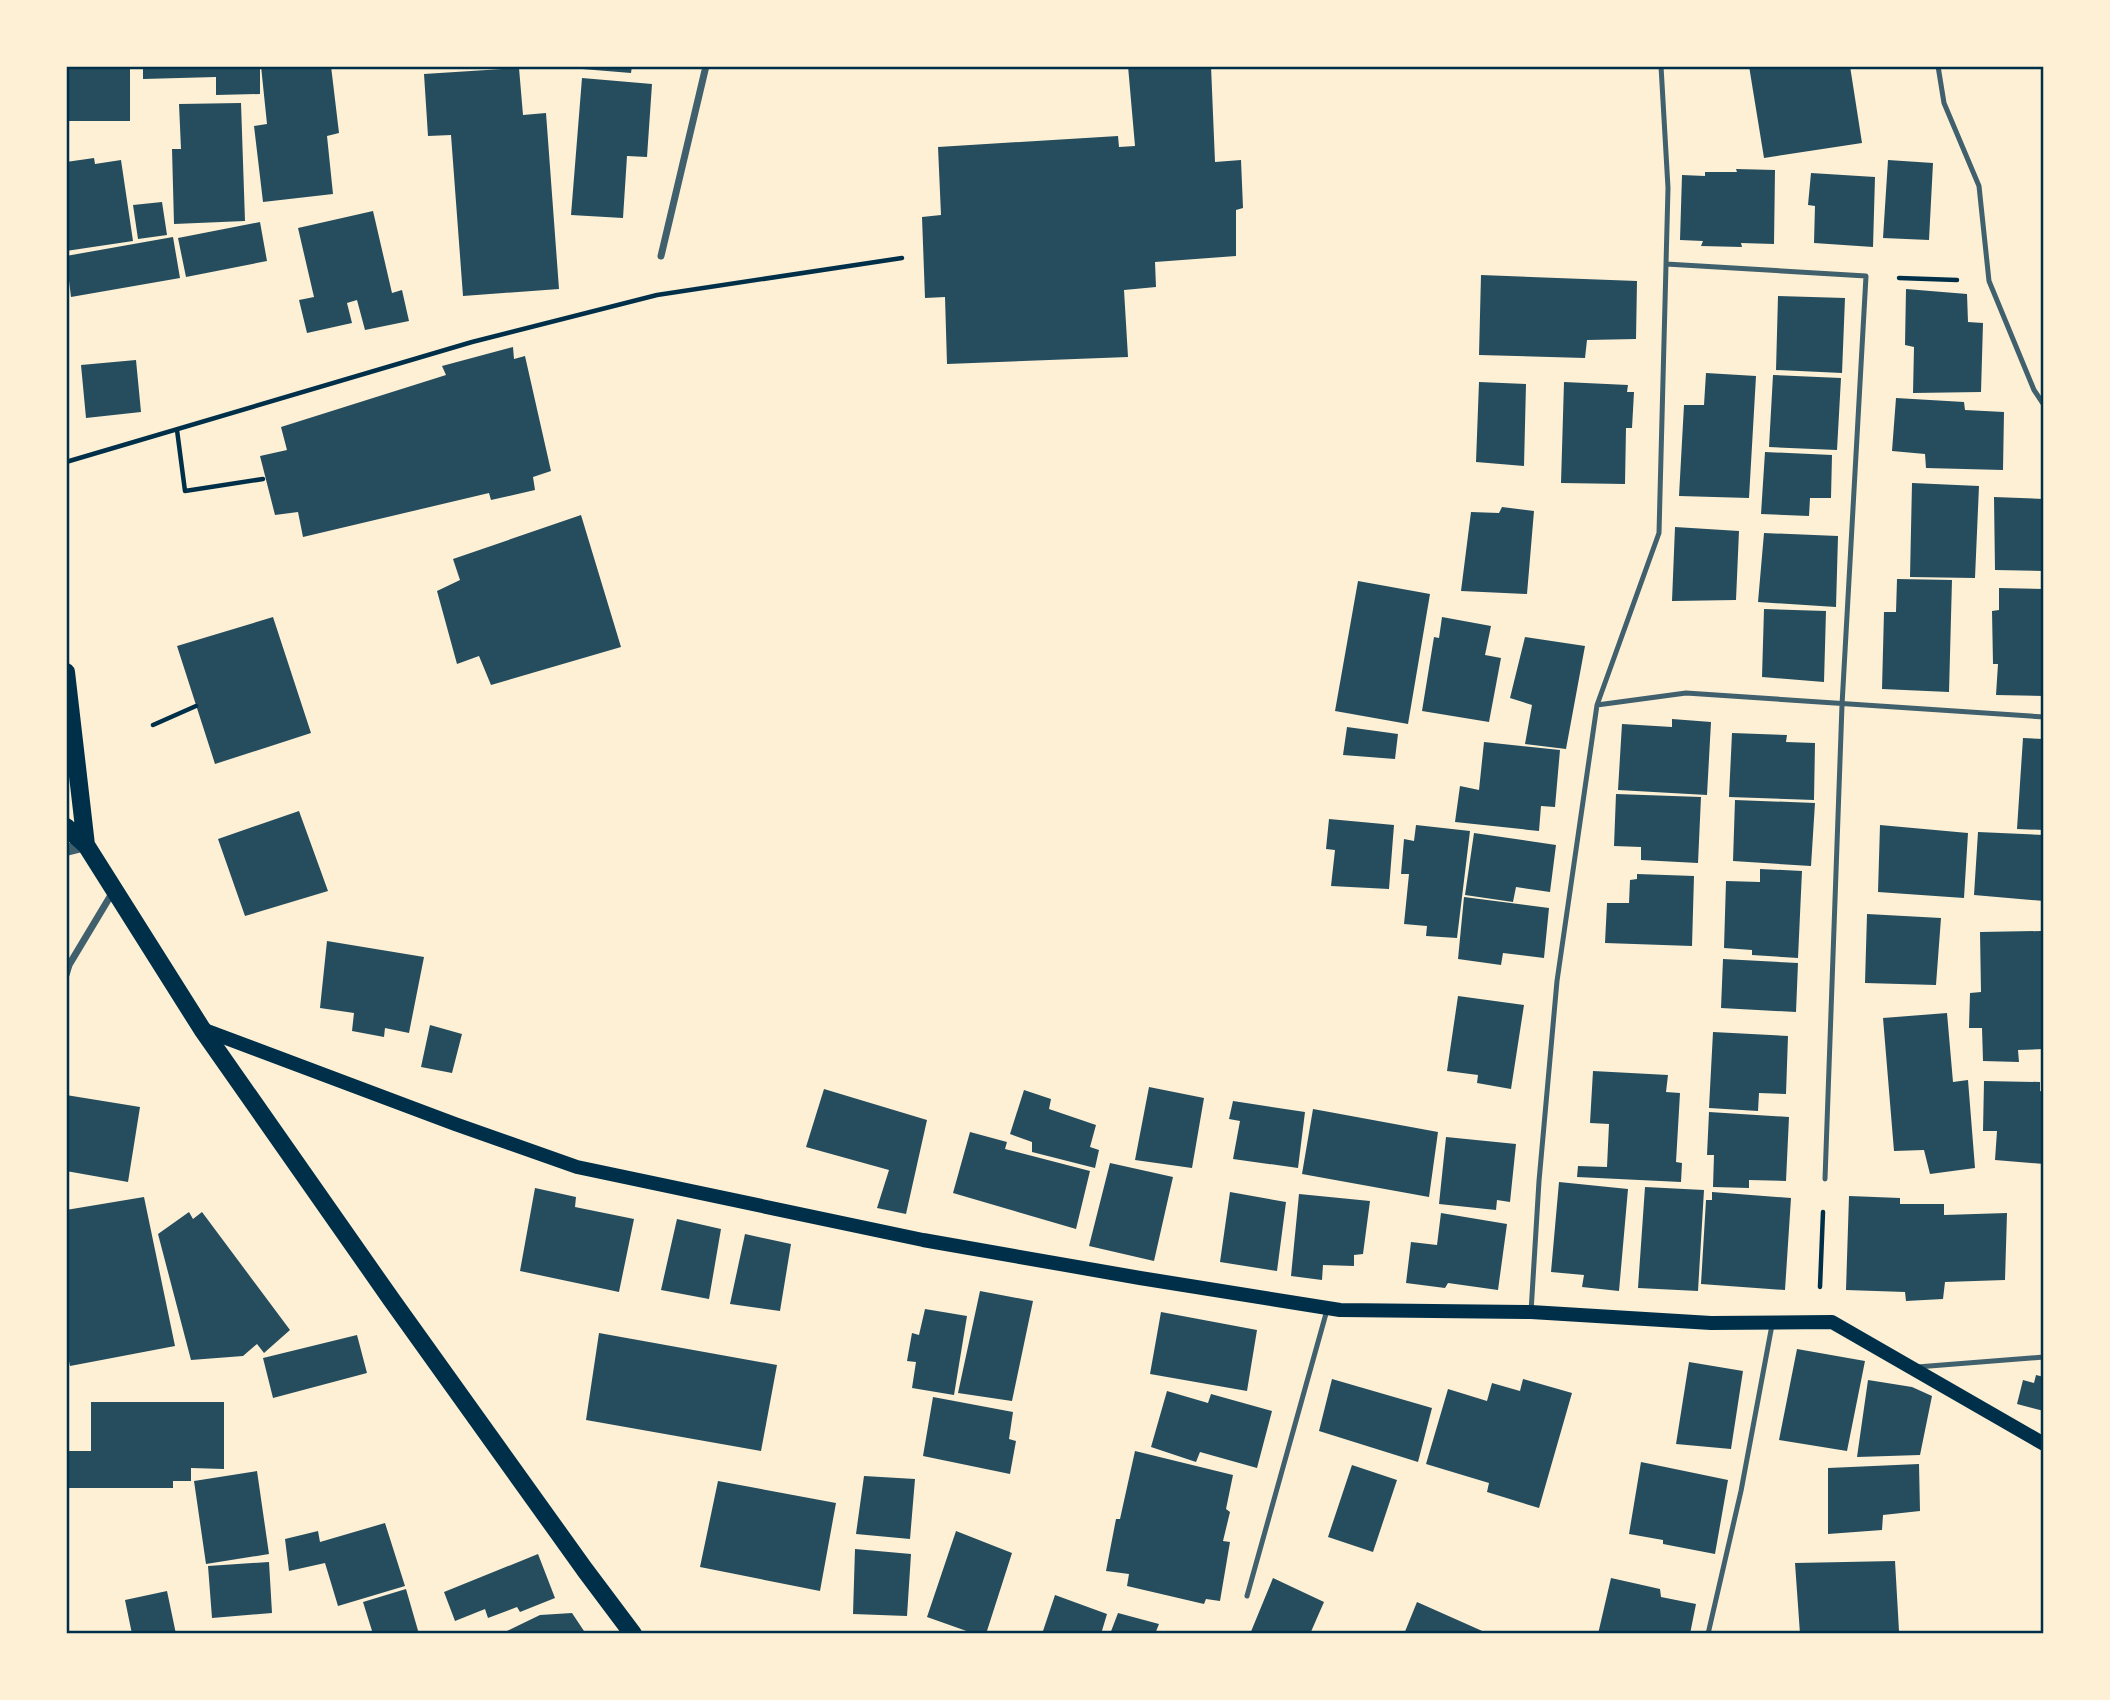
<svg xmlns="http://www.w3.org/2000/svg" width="2110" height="1700" font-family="Barlow,sans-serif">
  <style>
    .building { fill: #264d5e }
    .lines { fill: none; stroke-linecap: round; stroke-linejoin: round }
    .path { stroke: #003049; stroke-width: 4.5 }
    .service { stroke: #3f606c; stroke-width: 5 }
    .minor { stroke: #3f606c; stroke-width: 7 }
    .tertiary { stroke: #3f606c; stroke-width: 12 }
    .secondary { stroke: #003049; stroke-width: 14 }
    .primary { stroke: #003049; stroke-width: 18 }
    .neatline { fill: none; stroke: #003049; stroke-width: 2.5 }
  </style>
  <rect width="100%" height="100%" fill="#fdf0d5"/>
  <path class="building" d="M 66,66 L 130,66 L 130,121 L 66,121 Z
    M 143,66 L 260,66 L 260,94 L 216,95 L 216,77 L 143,79 Z
    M 261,66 L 331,66 L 339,133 L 327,136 L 333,194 L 263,202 L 254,126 L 267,124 Z
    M 570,66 L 632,66 L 631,73 L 570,68 Z
    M 1128,66 L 1211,66 L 1215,162 L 1241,160 L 1243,208 L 1236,210 L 1236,256 L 1155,262 L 1156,287 L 1124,290 L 1128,357 L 947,364 L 945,297 L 925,298 L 922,217 L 941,215 L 938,147 L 1118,136 L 1119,147 L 1135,146 Z
    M 1749,66 L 1850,66 L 1862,143 L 1764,158 Z
    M 519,68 L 523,115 L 546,113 L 559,289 L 463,296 L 451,135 L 428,136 L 424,74 Z
    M 582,78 L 652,84 L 647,157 L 627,156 L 623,218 L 571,215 Z
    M 241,103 L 245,221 L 174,224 L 172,149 L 181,149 L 179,104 Z
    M 94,158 L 95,164 L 121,160 L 133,241 L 66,251 L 66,162 Z
    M 1888,160 L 1933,163 L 1929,240 L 1883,238 Z
    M 1736,169 L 1775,170 L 1774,244 L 1741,243 L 1742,247 L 1701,246 L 1703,241 L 1680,240 L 1682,175 L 1705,176 L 1705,172 L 1737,172 Z
    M 1811,173 L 1875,177 L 1873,247 L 1814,243 L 1815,206 L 1808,205 Z
    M 162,202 L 167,235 L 138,239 L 133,205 Z
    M 373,211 L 392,293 L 402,290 L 409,321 L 365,330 L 357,300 L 347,303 L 352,323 L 307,333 L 299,300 L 314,297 L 298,228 Z
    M 260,222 L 267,261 L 186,277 L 178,238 Z
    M 173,237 L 180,278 L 71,297 L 66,256 Z
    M 1481,275 L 1637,281 L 1636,339 L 1587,340 L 1585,358 L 1479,355 Z
    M 1906,289 L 1967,294 L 1968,322 L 1983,323 L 1981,392 L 1913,393 L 1914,347 L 1905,345 Z
    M 1778,296 L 1845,298 L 1842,373 L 1776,370 Z
    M 513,347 L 514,359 L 525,356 L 551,471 L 533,477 L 535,490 L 491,500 L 489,493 L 303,537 L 298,512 L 275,515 L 260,456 L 287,450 L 281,427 L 446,375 L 442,366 Z
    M 136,360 L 141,412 L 86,418 L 81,365 Z
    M 1706,373 L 1756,376 L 1749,498 L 1679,496 L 1684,405 L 1704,405 Z
    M 1773,375 L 1841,378 L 1837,450 L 1769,447 Z
    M 1479,382 L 1526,384 L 1524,466 L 1476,462 Z
    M 1564,382 L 1628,385 L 1627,392 L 1634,392 L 1632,428 L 1626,428 L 1625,484 L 1561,483 Z
    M 1896,398 L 1964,402 L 1965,410 L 2004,412 L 2003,470 L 1926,468 L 1925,454 L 1892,451 Z
    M 1765,452 L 1832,455 L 1831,498 L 1810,498 L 1809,516 L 1761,514 Z
    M 1912,483 L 1979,486 L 1975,578 L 1910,577 Z
    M 1994,497 L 2044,499 L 2044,571 L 1995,570 Z
    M 1502,507 L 1534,511 L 1527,594 L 1461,591 L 1471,512 L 1499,513 Z
    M 581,515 L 621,647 L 491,685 L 479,656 L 457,664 L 437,591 L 460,580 L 453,559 Z
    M 1675,527 L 1739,531 L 1736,600 L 1672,601 Z
    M 1764,533 L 1838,536 L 1836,607 L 1758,602 Z
    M 1897,579 L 1952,580 L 1949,692 L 1882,689 L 1884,612 L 1896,612 Z
    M 1358,581 L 1430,594 L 1408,724 L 1335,711 Z
    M 1999,588 L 2044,589 L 2044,696 L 1996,695 L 1998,664 L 1993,664 L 1992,611 L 1999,610 Z
    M 1764,609 L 1826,611 L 1824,682 L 1762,677 Z
    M 273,617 L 311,733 L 215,764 L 177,646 Z
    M 1442,617 L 1491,626 L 1485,655 L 1501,658 L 1489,722 L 1422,711 L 1434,637 L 1439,638 Z
    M 1525,637 L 1585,646 L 1566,749 L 1525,744 L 1532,705 L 1510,698 Z
    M 1672,719 L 1711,722 L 1707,795 L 1618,790 L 1622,724 L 1672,727 Z
    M 1347,727 L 1398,734 L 1395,759 L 1343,755 Z
    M 1732,733 L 1787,735 L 1786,742 L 1815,743 L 1814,800 L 1729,797 Z
    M 2023,738 L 2044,739 L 2044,830 L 2017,829 Z
    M 1484,742 L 1560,750 L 1555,807 L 1541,806 L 1539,831 L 1455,822 L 1460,786 L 1479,790 Z
    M 1616,794 L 1701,797 L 1698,863 L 1641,860 L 1641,847 L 1614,846 Z
    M 1735,800 L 1815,803 L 1811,866 L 1733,861 Z
    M 299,811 L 328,891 L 245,916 L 218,839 Z
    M 1329,819 L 1394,825 L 1389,889 L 1331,886 L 1335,850 L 1326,849 Z
    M 1416,825 L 1470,831 L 1457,938 L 1426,936 L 1427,926 L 1404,924 L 1409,874 L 1401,874 L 1404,839 L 1414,841 Z
    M 1880,825 L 1968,833 L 1964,898 L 1878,892 Z
    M 1978,832 L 2044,835 L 2044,901 L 1974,895 Z
    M 1474,833 L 1556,845 L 1550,892 L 1516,887 L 1513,902 L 1465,895 Z
    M 1760,869 L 1802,871 L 1798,958 L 1752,955 L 1752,950 L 1724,948 L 1726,881 L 1760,882 Z
    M 1637,874 L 1694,876 L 1692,946 L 1605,943 L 1607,903 L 1629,903 L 1630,880 L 1637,879 Z
    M 1464,897 L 1549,908 L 1544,958 L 1503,953 L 1501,965 L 1458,959 Z
    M 1867,914 L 1941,918 L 1936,985 L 1865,983 Z
    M 2041,931 L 2044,1049 L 2018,1050 L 2019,1062 L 1983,1061 L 1982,1028 L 1969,1028 L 1970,993 L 1981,992 L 1980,932 Z
    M 327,941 L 424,957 L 409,1033 L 385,1028 L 384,1037 L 352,1031 L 354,1013 L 320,1008 Z
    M 1723,959 L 1798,963 L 1796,1012 L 1721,1008 Z
    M 1458,996 L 1524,1005 L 1511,1089 L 1477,1083 L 1478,1075 L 1447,1071 Z
    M 1947,1013 L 1953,1082 L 1968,1080 L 1975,1168 L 1930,1174 L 1924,1150 L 1894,1151 L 1883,1018 Z
    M 430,1025 L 462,1034 L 452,1073 L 421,1067 Z
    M 1713,1032 L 1788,1036 L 1786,1094 L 1759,1093 L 1758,1111 L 1709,1108 Z
    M 1593,1071 L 1668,1075 L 1666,1092 L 1680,1093 L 1676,1162 L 1682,1163 L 1681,1182 L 1577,1177 L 1578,1166 L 1607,1167 L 1609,1124 L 1590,1123 Z
    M 1984,1081 L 2040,1082 L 2040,1091 L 2044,1092 L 2044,1164 L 1995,1160 L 1997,1131 L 1983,1131 Z
    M 1149,1087 L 1204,1098 L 1192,1168 L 1135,1160 Z
    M 824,1089 L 927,1120 L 906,1214 L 877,1208 L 889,1170 L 806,1147 Z
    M 1024,1090 L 1051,1099 L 1049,1109 L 1096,1125 L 1090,1147 L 1099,1150 L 1095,1168 L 1032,1152 L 1032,1142 L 1010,1134 Z
    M 66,1095 L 140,1107 L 128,1182 L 66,1171 Z
    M 1233,1101 L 1305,1112 L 1298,1168 L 1233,1159 L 1240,1121 L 1229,1119 Z
    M 1313,1109 L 1438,1132 L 1429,1197 L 1302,1174 Z
    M 1709,1112 L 1789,1117 L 1786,1181 L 1749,1180 L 1749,1188 L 1713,1187 L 1714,1155 L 1707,1155 Z
    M 970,1132 L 1007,1142 L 1005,1149 L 1090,1171 L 1076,1229 L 953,1193 Z
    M 1446,1137 L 1516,1144 L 1510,1202 L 1497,1200 L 1496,1210 L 1439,1204 Z
    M 1110,1163 L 1173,1177 L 1154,1261 L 1089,1246 Z
    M 1559,1182 L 1628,1189 L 1619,1291 L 1582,1287 L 1584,1275 L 1551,1272 Z
    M 1645,1187 L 1704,1190 L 1698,1291 L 1638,1288 Z
    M 535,1188 L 576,1197 L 575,1207 L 634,1219 L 619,1292 L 520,1271 Z
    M 1230,1192 L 1286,1202 L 1277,1271 L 1220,1262 Z
    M 1712,1192 L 1791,1198 L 1785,1290 L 1701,1284 L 1706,1200 L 1712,1200 Z
    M 1299,1194 L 1370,1201 L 1363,1254 L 1354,1255 L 1354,1266 L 1323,1265 L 1322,1280 L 1291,1276 Z
    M 1849,1196 L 1900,1198 L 1900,1204 L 1944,1204 L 1944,1215 L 2007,1213 L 2005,1280 L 1945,1282 L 1943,1299 L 1906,1301 L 1905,1292 L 1846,1290 Z
    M 144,1197 L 175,1346 L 70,1366 L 66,1346 L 66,1210 Z
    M 189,1212 L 193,1219 L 202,1212 L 290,1330 L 264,1353 L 257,1344 L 243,1356 L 191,1360 L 158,1234 Z
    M 1441,1213 L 1507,1224 L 1498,1290 L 1448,1283 L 1445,1288 L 1406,1283 L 1411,1242 L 1437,1245 Z
    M 677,1219 L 721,1229 L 709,1299 L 661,1290 Z
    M 745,1234 L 791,1244 L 780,1311 L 730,1304 Z
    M 980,1291 L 1033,1301 L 1012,1401 L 958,1393 Z
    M 925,1309 L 967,1316 L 954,1395 L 912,1388 L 916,1362 L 907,1361 L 912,1333 L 919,1335 Z
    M 1161,1312 L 1257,1330 L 1247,1391 L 1150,1374 Z
    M 599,1333 L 777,1365 L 761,1451 L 586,1420 Z
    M 357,1335 L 367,1373 L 273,1398 L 263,1358 Z
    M 1797,1349 L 1865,1361 L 1847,1451 L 1779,1440 Z
    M 1689,1362 L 1743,1371 L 1731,1449 L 1676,1444 Z
    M 2036,1375 L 2044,1377 L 2044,1411 L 2017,1404 L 2023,1380 L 2034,1383 Z
    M 1332,1379 L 1432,1408 L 1418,1462 L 1319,1431 Z
    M 1523,1379 L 1572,1393 L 1539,1508 L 1487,1492 L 1489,1483 L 1426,1464 L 1448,1389 L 1487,1401 L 1492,1383 L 1520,1391 Z
    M 1868,1380 L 1912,1387 L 1932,1396 L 1920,1455 L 1857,1457 Z
    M 1167,1391 L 1208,1403 L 1211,1394 L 1272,1411 L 1257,1468 L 1200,1452 L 1196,1462 L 1151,1447 Z
    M 933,1397 L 1013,1412 L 1009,1439 L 1016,1441 L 1010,1474 L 923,1456 Z
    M 91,1402 L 224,1402 L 224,1469 L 191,1468 L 191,1481 L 173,1481 L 173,1488 L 67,1488 L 67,1451 L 91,1451 Z
    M 1135,1451 L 1233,1475 L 1226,1509 L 1230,1512 L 1223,1541 L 1230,1542 L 1220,1601 L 1206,1599 L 1204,1604 L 1127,1586 L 1129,1574 L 1106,1571 L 1116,1519 L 1120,1519 Z
    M 1641,1462 L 1728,1480 L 1715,1554 L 1663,1544 L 1663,1540 L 1629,1534 Z
    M 1919,1464 L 1920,1511 L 1883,1515 L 1882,1530 L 1828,1534 L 1828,1468 Z
    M 1352,1465 L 1397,1480 L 1373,1552 L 1328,1537 Z
    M 257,1471 L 269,1554 L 206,1564 L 194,1481 Z
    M 864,1476 L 915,1479 L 910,1539 L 856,1534 Z
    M 718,1481 L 836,1503 L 820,1591 L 700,1567 Z
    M 385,1523 L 405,1586 L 338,1606 L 325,1563 L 289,1571 L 285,1539 L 318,1531 L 320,1542 Z
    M 956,1531 L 1012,1553 L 986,1634 L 975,1634 L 927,1617 Z
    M 855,1549 L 911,1554 L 907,1616 L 853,1614 Z
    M 538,1554 L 555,1598 L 520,1612 L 517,1607 L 488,1618 L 485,1609 L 455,1621 L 444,1592 Z
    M 1895,1561 L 1899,1631 L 1892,1634 L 1800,1634 L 1795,1563 Z
    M 269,1562 L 272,1613 L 212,1618 L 208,1566 Z
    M 1273,1578 L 1324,1602 L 1310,1634 L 1250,1634 Z
    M 1611,1578 L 1660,1589 L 1661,1597 L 1696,1604 L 1690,1634 L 1598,1634 Z
    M 406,1589 L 419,1634 L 373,1634 L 363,1602 Z
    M 167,1591 L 176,1634 L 132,1634 L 125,1600 Z
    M 1055,1595 L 1107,1614 L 1101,1634 L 1042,1634 Z
    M 1417,1602 L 1489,1634 L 1404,1634 Z
    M 572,1613 L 586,1634 L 501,1634 L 540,1615 Z
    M 1118,1613 L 1159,1624 L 1155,1634 L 1110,1634 Z"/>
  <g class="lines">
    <path class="path" d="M 1899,278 L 1957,280
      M 177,430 L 185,491 L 263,479
      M 66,462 L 472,342 L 657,295 L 902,258
      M 153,725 L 196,706
      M 1820,1287 L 1823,1212"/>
    <path class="service" d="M 1938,66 L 1944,103 L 1979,186 L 1989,281 L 2034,390 L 2044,405
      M 1666,264 L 1866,276 L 1842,705 L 1825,1179
      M 1597,705 L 1686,693 L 2044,717
      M 1531,1312 L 1539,1181 L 1557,981 L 1597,705 L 1659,533 L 1668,188 L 1661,66
      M 1917,1367 L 2044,1357
      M 1247,1596 L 1327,1310
      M 1708,1634 L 1741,1491 L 1772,1325"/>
    <path class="minor" d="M 661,256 L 706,66
      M 66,975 L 69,965 L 114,890"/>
    <path class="tertiary" d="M 66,850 L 86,845"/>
    <path class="secondary" d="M 202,1029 L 455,1124 L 577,1167 L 923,1240 L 1140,1278 L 1340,1310 L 1531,1312 L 1711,1323 L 1832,1322 L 2044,1444"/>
    <path class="primary" d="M 66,672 L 86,845
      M 66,827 L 86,845 L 202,1029 L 391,1299 L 585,1570 L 633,1634"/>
  </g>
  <rect width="2110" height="1700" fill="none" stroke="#fdf0d5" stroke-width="136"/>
  <rect x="68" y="68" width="1974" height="1564" class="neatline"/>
</svg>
